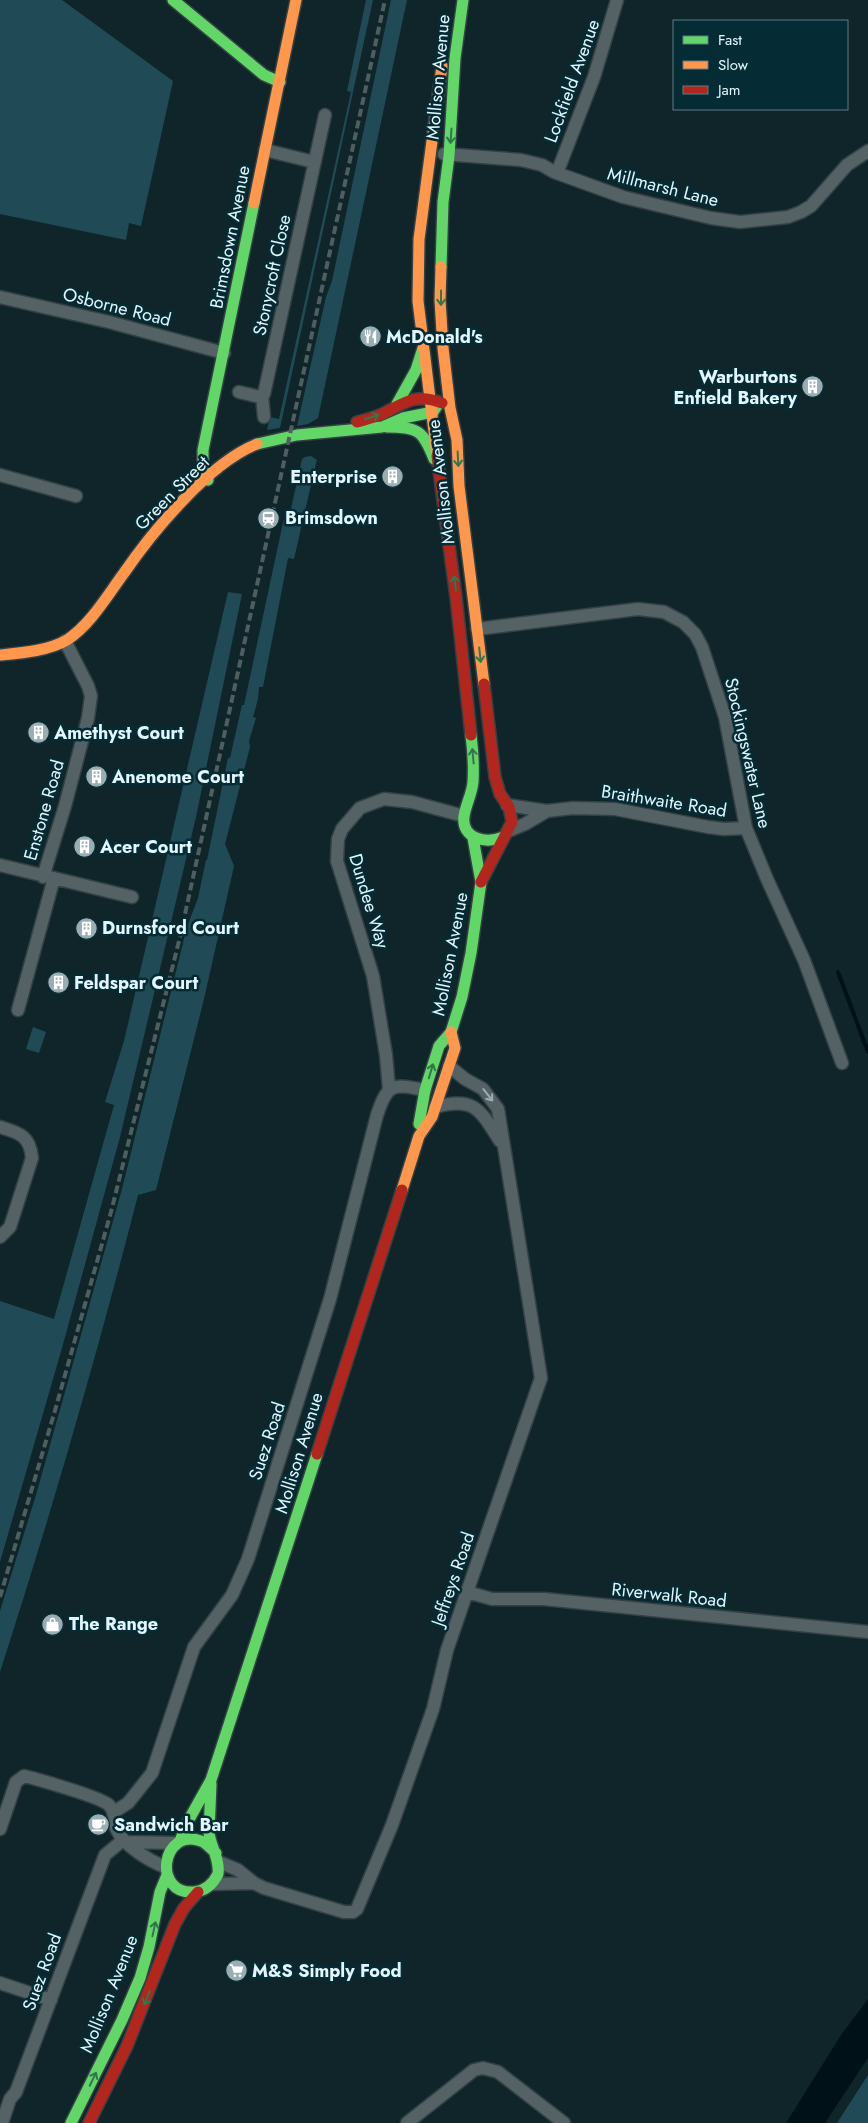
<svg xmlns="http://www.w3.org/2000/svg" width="868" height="2123" font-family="Jost,sans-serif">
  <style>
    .green { fill: #204b56 }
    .water { fill: #011118 }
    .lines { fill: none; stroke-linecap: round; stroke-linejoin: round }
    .stream { stroke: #011118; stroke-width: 4 }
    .street-casing { stroke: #334145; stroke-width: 15 }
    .fast-casing { stroke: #334145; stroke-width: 14 }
    .slow-casing { stroke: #334145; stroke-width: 14 }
    .jam-casing { stroke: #334145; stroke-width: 14 }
    .street { stroke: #546266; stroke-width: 12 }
    .fast { stroke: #63d668; stroke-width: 11 }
    .slow { stroke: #ff974d; stroke-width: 11 }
    .jam { stroke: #b3261e; stroke-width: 11 }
    .rail { stroke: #4f5e61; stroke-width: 4; stroke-dasharray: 8 4; stroke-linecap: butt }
    .oneway { stroke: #2f784c }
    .oneway2 { stroke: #9cacb1 }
    .labels { text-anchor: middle; stroke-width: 5; stroke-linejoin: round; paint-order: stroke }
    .street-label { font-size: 18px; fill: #e3f6fc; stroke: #052c35 }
    .poi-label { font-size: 18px; font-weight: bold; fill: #e3f6fc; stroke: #052c35; text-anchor: start }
  </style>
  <rect width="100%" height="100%" fill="#10252a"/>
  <path class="green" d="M 0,0 L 62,0 L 173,81 L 141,226 L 129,223 L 126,240 L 0,214 Z
    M 366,0 L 373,0 L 280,428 L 267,430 L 270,417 L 279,419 L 351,92 L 347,91 Z
    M 391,0 L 407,0 L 318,418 L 308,424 L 297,426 L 326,297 L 332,281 Z
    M 311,456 L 317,460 L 316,463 L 294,559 L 288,558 L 263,687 L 259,687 L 258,699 L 253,717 L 256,718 L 249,741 L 250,747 L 225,844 L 234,866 L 204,999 L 156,1190 L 138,1195 C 97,1355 51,1514 0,1672 L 0,1611 L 36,1495 L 122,1189 L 187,927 L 198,898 L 206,860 L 207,860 L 228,758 L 230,758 L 242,705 L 244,705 L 284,518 L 289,518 L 302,459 L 305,457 Z
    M 228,592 L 242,594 L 196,817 L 120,1137 L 62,1348 L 0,1562 L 0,1301 L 54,1319 L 114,1105 L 105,1102 L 124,1041 Z
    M 33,1027 L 46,1032 L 39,1053 L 26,1049 Z
    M 868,2075 L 868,2123 L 837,2123 Z"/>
  <path class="water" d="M 868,1999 L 868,2058 L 825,2123 L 786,2123 L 841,2035 Z"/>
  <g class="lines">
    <path class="stream" d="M 838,972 L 868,1052"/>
    <defs>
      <path id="street" d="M 265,150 L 314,162
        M 444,154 L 521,160 L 542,165 L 554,172 L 623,197 L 711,218 L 740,222 L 788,217 L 801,212 L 811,206 L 847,165 L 868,151
        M 557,173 L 594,77 L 617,0
        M 0,297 L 109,322 L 224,353
        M 239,392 L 260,397 L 264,394 L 325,115
        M 262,396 L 264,417
        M 0,475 L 76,496
        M 477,629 L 638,609 L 664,612 L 683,622 L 695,634 L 702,647 L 725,717 L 746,828 L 767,879 L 804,960 L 842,1063
        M 507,805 L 547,811 L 573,808 L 615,809 L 708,827 L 724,829 L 746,828
        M 508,831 L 525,824 L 547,811
        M 0,865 L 132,897
        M 43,877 L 65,806 L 88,718 L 91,696 L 88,686 L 65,641
        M 18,1010 L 54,878
        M 389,1089 L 386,1055 L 373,976 L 337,861 L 338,839 L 342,829 L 360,808 L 384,799 L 412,802 L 464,816
        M 435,1107 C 475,1096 480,1110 500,1141
        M 0,1127 C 20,1133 30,1136 32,1158 L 10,1227 L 0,1237
        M 467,1592 L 492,1599 L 544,1599 L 868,1632
        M 114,1812 L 128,1803 L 152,1773 L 194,1647 L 232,1595 L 248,1559 L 330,1299 L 377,1115 C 388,1082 393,1084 425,1090
        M 0,1829 L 16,1782 L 24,1776 L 32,1778 C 46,1782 100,1797 109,1805 C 117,1813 112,1821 117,1830 C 124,1846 150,1861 165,1867
        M 127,1842 L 176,1843
        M 219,1862 L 238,1870 L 254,1883 L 264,1888 L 344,1912 L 353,1912 L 357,1909 L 392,1825 L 433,1709 L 447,1650 L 541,1378 L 498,1109 L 483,1089 L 465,1079 L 449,1066
        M 212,1884 L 254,1883
        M 0,1983 L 51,2000
        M 2,2123 L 10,2099 L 16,2092 L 105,1855 L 123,1840
        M 407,2123 L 474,2070 L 483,2068 L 498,2072 L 564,2123"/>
      <path id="fast" d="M 173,0 L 264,75 L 280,82
        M 441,267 L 443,202 L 449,156 L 455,58 L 463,0
        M 397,404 L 416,370 L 423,348
        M 387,427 C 419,427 423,431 434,459
        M 257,444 L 297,435 L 382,427 L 403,418 L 433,412 L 439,403
        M 208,480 L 203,469 L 203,450 L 254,203
        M 471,735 C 473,751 474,766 473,782 C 472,794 466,804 464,816 C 461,839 486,844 503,837
        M 419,1124 L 425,1090 L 439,1046 L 451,1032 L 462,997 L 471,953 L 481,882 L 473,838
        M 211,1784 L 209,1833 C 211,1847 220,1860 218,1874 C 213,1884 206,1891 194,1892 C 152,1895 161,1827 201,1841 C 206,1843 211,1849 216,1853
        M 180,1841 L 187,1823 L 211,1780 L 317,1454
        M 71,2123 L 122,2020 L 140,1978 L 149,1947 L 160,1892 L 167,1875"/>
      <path id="slow" d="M 254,203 L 296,0
        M 441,267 L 440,300 L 443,348 L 450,408 L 457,440 L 459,486 L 484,684
        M 437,456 L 418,301 L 419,239 L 442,66
        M 0,655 C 21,653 48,651 67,640 C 91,624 107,596 124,573 C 153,531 209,463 257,444
        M 402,1190 L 419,1136 L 432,1117 L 455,1048 L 451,1032"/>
      <path id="jam" d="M 357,422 C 364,420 373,418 380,415 C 403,404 415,392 442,403
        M 437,456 L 456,597 L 471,735
        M 481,882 L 512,822 L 509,807 L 500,794 L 495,777 L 484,684
        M 317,1454 L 402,1190
        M 89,2123 L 127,2046 L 175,1924 L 184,1908 L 198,1892"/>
    </defs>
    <use href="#street" class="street-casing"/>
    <use href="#fast" class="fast-casing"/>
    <use href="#slow" class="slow-casing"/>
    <use href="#jam" class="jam-casing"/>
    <use href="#street" class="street"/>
    <use href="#fast" class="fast"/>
    <use href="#slow" class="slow"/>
    <use href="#jam" class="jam"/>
    <path class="rail" d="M 0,1597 L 56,1407 L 111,1212 L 180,937 L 385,0"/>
  </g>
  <defs><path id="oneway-shaft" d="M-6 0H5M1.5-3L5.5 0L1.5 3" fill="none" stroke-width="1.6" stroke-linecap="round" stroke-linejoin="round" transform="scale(1.25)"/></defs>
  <g class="oneway">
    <use href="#oneway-shaft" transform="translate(451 136) rotate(94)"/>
    <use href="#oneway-shaft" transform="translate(441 298) rotate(90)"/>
    <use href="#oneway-shaft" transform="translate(372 417) rotate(-18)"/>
    <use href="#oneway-shaft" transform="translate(458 459) rotate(87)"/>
    <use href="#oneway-shaft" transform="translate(455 583) rotate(-97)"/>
    <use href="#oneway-shaft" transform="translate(480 655) rotate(84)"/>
    <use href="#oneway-shaft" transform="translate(473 756) rotate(-95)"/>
    <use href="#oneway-shaft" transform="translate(431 1071) rotate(-73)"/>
    <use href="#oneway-shaft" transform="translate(154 1929) rotate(-78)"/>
    <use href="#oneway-shaft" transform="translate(147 1998) rotate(112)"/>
    <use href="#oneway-shaft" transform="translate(93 2079) rotate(-64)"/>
  </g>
  <use class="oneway2" href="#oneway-shaft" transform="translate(488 1095) rotate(52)"/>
  <defs>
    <symbol id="restaurant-disc" viewBox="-11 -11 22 22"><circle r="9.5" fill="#99adb2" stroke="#052c35"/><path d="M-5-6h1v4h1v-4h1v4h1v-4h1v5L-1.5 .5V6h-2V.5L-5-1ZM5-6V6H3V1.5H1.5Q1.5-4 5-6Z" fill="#fff"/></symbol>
    <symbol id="building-disc" viewBox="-11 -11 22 22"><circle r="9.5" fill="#99adb2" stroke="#052c35"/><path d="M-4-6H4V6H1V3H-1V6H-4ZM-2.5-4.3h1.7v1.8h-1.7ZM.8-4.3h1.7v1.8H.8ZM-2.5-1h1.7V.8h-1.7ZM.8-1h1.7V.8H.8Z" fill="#fff"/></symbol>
    <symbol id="station-disc" viewBox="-11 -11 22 22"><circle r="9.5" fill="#99adb2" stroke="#052c35"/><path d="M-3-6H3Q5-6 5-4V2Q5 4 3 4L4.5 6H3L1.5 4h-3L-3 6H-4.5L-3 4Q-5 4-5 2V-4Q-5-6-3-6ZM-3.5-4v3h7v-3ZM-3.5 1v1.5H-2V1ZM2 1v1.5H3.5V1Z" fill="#fff"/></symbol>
    <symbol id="shop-disc" viewBox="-11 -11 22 22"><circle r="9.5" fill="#99adb2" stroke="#052c35"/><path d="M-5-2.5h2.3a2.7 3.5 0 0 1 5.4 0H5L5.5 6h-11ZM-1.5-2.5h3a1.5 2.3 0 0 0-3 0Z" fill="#fff"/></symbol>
    <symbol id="cafe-disc" viewBox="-11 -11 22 22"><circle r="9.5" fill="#99adb2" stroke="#052c35"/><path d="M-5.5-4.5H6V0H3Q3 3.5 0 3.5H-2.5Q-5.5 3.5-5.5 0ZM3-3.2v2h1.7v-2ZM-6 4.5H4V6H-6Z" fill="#fff"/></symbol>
    <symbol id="supermarket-disc" viewBox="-11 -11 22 22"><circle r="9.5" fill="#99adb2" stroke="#052c35"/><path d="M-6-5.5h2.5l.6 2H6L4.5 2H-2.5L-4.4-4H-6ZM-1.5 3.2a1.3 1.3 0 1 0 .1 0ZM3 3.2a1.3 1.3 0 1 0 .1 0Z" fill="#fff"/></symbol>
  </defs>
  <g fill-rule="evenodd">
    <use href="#restaurant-disc" x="358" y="324" width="25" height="25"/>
    <use href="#building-disc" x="800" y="374" width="25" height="25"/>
    <use href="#building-disc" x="380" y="464" width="25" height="25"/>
    <use href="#station-disc" x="256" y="506" width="25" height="25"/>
    <use href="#building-disc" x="26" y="720" width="25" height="25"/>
    <use href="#building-disc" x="84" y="764" width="25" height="25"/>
    <use href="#building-disc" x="72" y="834" width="25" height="25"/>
    <use href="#building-disc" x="74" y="916" width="25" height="25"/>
    <use href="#building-disc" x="46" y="970" width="25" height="25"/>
    <use href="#shop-disc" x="40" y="1612" width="25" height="25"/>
    <use href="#cafe-disc" x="86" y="1812" width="25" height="25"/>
    <use href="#supermarket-disc" x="224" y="1958" width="25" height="25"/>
  </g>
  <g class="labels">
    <g class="street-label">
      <text transform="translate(438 77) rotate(-85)" y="6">Mollison Avenue</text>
      <text transform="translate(572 81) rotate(-70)" y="6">Lockfield Avenue</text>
      <text transform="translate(663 187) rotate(14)" y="6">Millmarsh Lane</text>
      <text transform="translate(230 237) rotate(-79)" y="6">Brimsdown Avenue</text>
      <text transform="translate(272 275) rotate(-78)" y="6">Stonycroft Close</text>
      <text transform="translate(117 307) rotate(14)" y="6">Osborne Road</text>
      <text transform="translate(441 482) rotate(-97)" y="6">Mollison Avenue</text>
      <text transform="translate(172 493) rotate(-45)" y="6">Green Street</text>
      <text transform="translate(748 753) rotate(77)" y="6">Stockingswater Lane</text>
      <text transform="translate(664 801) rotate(9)" y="6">Braithwaite Road</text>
      <text transform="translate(44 810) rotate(-74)" y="6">Enstone Road</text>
      <text transform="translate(369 901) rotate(73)" y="6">Dundee Way</text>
      <text transform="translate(450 954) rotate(-79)" y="6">Mollison Avenue</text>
      <text transform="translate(267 1441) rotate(-72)" y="6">Suez Road</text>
      <text transform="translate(299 1453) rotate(-73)" y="6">Mollison Avenue</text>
      <text transform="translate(453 1579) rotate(-71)" y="6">Jeffreys Road</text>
      <text transform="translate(669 1595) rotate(6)" y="6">Riverwalk Road</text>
      <text transform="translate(42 1972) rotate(-70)" y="6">Suez Road</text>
      <text transform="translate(109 1994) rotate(-68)" y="6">Mollison Avenue</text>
    </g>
    <g class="poi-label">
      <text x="386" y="343">McDonald's</text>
      <text x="797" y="383" text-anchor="end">Warburtons<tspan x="797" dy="21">Enfield Bakery</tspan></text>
      <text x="377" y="483" text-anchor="end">Enterprise</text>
      <text x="285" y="524">Brimsdown</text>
      <text x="54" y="739">Amethyst Court</text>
      <text x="112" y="783">Anenome Court</text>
      <text x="100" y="853">Acer Court</text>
      <text x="102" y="934">Durnsford Court</text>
      <text x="74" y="989">Feldspar Court</text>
      <text x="69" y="1630">The Range</text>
      <text x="114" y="1831">Sandwich Bar</text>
      <text x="252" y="1977">M&amp;S Simply Food</text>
    </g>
  </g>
  <rect x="673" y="20" width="175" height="90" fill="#052c35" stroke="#5e7d85"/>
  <rect x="683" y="36" width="25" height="8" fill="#63d668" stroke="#5e7d85"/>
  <text x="718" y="45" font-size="15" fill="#e3f6fc">Fast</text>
  <rect x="683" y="61" width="25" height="8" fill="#ff974d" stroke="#5e7d85"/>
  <text x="718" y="70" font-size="15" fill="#e3f6fc">Slow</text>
  <rect x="683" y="86" width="25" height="8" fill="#b3261e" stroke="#5e7d85"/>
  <text x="718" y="95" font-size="15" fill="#e3f6fc">Jam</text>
</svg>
